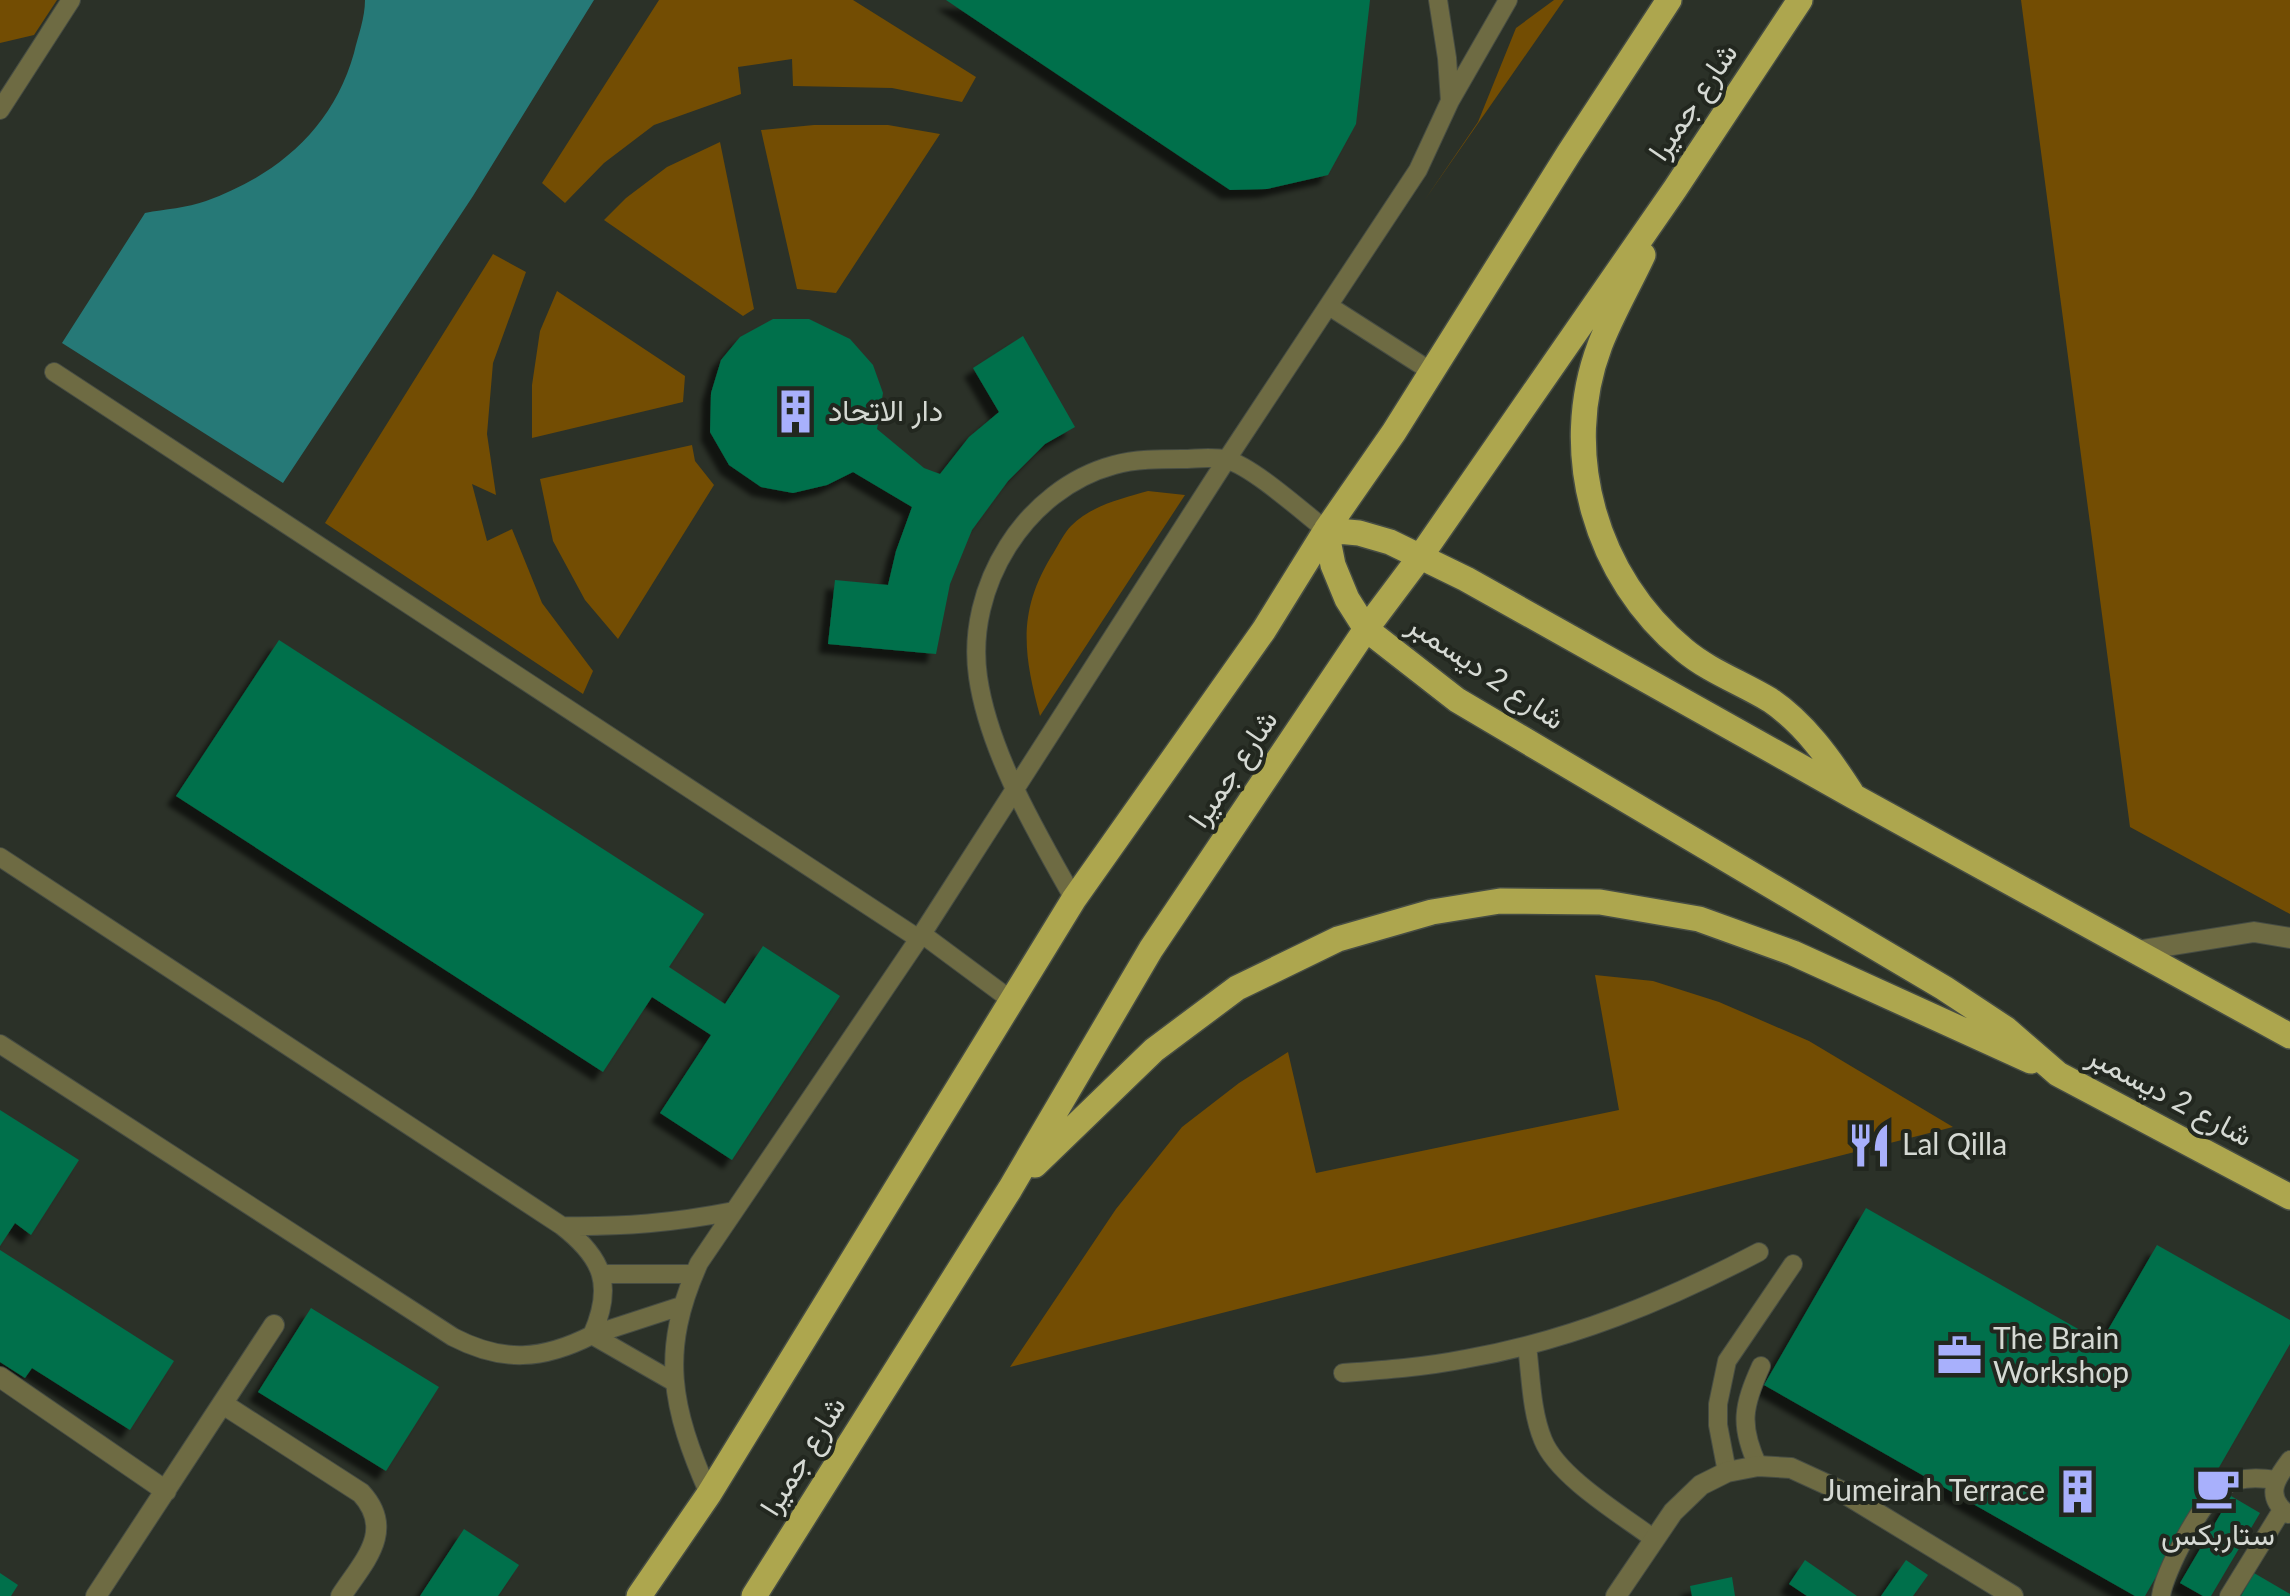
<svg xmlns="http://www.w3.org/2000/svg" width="2290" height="1596" font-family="Lato,Vazirmatn,sans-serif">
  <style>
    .green { fill: #734d03 }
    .water { fill: #267977 }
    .building { fill: #006f4b; filter: url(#shadow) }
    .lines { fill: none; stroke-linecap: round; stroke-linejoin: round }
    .service-casing { stroke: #464c43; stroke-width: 20 }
    .minor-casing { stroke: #464c43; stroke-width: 22 }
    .primary-casing { stroke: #464c43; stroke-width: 28 }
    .service { stroke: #6e6b43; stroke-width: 18 }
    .minor { stroke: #6e6b43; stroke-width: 20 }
    .primary { stroke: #ada64e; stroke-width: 25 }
    .labels { text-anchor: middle; stroke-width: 8; stroke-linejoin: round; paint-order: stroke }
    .street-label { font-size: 30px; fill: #d5d9d3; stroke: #22271f }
    .poi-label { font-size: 30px; fill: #d5d9d3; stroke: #22271f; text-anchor: start }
  </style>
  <defs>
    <filter id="shadow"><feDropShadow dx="-9" dy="9" stdDeviation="2.5" flood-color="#0009"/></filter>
  </defs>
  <rect width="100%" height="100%" fill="#2b3128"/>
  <path class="green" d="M 0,0 L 57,0 L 34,35 L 0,43 Z
    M 659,0 L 853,0 L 976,77 L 962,102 L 892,88 L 793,86 L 792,59 L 738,67 L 741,94 L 654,125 L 604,163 L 565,203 L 542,183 Z
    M 1554,0 L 1564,0 L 1424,201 L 1478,122 L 1516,28 Z
    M 2021,0 L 2290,0 L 2290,914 L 2130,827 Z
    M 814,125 L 888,125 L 940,134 L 836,293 L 797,289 L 761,130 Z
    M 720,142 L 754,309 L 743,316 L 604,220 L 626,198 L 667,167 Z
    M 493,254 L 526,272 L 493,363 L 487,434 L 496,495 L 472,484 L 487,541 L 512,529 L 542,603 L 593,671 L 583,694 L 325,523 Z
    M 557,291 L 685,376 L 683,402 L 532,438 L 532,385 L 540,331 Z
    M 692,445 L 695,461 L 714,485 L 618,639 L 585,600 L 553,541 L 540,479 Z
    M 1148,491 L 1185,495 L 1040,716 C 1023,653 1017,610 1054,552 C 1059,544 1064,533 1071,526 C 1090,506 1123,498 1148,491 Z
    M 1595,975 L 1653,981 L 1719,1002 L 1809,1041 L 1953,1127 L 1010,1367 L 1116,1209 L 1182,1127 L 1239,1083 L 1288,1052 L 1316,1173 L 1619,1110 Z"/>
  <path class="water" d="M 365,0 L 594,0 L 473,196 L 283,483 L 62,343 L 145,213 C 165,209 187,208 206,201 C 278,175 333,128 354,53 C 358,36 365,18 365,0 Z"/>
  <path class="building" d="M 946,0 L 1370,0 L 1356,124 L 1328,175 L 1267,189 L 1230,190 Z
    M 773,319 L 809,319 L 850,339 L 873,365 L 883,393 L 877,429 L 924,468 L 940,474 L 969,437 L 999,412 L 973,368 L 1023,336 L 1075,427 L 1045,444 L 1008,481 L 972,530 L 950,584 L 936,654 L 828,644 L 835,580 L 888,585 L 896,551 L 912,507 L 853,472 L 827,485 L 793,493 L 761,487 L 729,465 L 710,432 L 711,393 L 721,360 L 740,337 Z
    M 279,640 L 704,914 L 669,967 L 725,1004 L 763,946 L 840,996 L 732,1160 L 660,1113 L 711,1035 L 652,997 L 603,1072 L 176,796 Z
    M 0,1110 L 79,1160 L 31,1235 L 15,1223 L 0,1246 Z
    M 1866,1208 L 2101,1342 L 2157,1245 L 2290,1320 L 2290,1344 L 2145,1596 L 2135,1596 L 1764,1385 Z
    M 0,1250 L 174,1361 L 130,1430 L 32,1368 L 25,1378 L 0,1362 Z
    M 311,1308 L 439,1387 L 386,1471 L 258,1392 Z
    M 2231,1496 L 2260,1513 L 2211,1596 L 2203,1596 L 2180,1583 Z
    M 464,1529 L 519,1565 L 498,1596 L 420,1596 Z
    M 1805,1560 L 1857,1596 L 1807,1596 L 1789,1584 Z
    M 1906,1560 L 1928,1575 L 1913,1596 L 1881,1596 Z
    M 0,1573 L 18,1585 L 11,1596 L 0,1596 Z
    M 2254,1573 L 2290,1594 L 2290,1596 L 2241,1596 Z
    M 1732,1577 L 1735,1596 L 1692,1596 L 1690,1586 Z"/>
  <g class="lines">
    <defs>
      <path id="service" d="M 1438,0 L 1447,58 L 1450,101
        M 0,110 L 71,0
        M 1329,306 L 1432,372
        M 54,372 L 919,939
        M 0,857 L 562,1226 C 603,1258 614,1285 592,1335
        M 1074,899 C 1037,833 989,753 978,677 C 965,587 1025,489 1114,465 C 1135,459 1160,459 1182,459 C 1196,459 1214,456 1227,460 C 1252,466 1304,513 1326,530
        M 922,934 L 1011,1000
        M 0,1044 L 453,1337 C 503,1363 543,1360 592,1335 L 674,1382
        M 562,1226 C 623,1227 673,1223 734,1211
        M 601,1274 L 694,1274
        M 592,1335 L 681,1306
        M 1527,1346 C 1531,1376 1531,1411 1543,1440 C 1558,1477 1622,1515 1654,1539
        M 1343,1373 C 1384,1370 1425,1367 1465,1359 C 1569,1341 1666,1301 1759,1252
        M 1758,1466 C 1739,1425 1743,1406 1761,1366
        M 1727,1472 L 1718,1425 L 1718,1404 L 1727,1361 L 1793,1264
        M 709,1494 C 671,1407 659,1352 699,1263 L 922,934 L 1227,459 L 1418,170 L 1450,101 L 1508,0
        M 2288,1514 C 2264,1496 2276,1479 2290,1460
        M 2161,1596 C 2164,1572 2202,1501 2222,1487 C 2238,1476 2258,1477 2276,1480
        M 2229,1596 L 2282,1510"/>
      <path id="minor" d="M 2136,951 L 2254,932 L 2290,938
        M 0,1377 L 166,1491
        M 223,1404 L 361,1493 C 396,1531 363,1562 341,1596
        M 96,1596 L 274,1325
        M 1616,1596 L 1673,1512 L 1701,1485 L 1727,1472 L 1758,1466 L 1791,1468 L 1839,1490 L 2013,1596"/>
      <path id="primary" d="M 1643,255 C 1629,285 1612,314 1600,345 C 1559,453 1596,578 1684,650 C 1709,671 1742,683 1770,700 C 1804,723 1829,758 1851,792
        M 1326,530 L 1333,565 L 1347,599 L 1366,629 L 1457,700 L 1944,988 L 2006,1029 L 2058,1074 L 2290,1197
        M 1326,530 L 1359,533 L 1390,542 L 1466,579 L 1853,796 L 2290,1036
        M 1035,1165 L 1154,1050 L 1237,988 L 1338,939 L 1432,912 L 1500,901 L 1600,902 L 1699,919 L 1793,953 L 2031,1061
        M 639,1596 L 709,1494 L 1074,899 L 1264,630 L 1326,530 L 1394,432 L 1569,153 L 1669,0
        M 754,1596 L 1010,1189 L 1151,949 L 1366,629 L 1420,557 L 1675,189 L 1800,0"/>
    </defs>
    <use href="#service" class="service-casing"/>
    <use href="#minor" class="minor-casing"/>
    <use href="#primary" class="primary-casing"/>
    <use href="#service" class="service"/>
    <use href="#minor" class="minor"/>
    <use href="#primary" class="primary"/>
  </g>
  <defs>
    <symbol id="building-bare" viewBox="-9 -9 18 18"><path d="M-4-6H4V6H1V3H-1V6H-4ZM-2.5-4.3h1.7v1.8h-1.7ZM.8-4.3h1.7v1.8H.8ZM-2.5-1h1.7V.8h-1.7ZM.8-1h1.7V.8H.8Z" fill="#a8b0fc" stroke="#22271f" stroke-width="2.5" paint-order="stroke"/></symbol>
    <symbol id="restaurant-bare" viewBox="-9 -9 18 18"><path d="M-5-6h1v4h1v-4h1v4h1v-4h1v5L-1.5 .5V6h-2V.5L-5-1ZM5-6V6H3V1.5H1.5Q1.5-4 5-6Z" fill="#a8b0fc" stroke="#22271f" stroke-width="2.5" paint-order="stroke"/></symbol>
    <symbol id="office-bare" viewBox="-9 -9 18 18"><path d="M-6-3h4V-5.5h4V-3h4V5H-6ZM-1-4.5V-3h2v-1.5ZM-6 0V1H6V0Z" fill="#a8b0fc" stroke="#22271f" stroke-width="2.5" paint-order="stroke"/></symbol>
    <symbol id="cafe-bare" viewBox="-9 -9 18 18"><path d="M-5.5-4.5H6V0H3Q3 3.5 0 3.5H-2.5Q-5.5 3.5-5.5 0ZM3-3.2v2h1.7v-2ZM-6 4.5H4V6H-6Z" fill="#a8b0fc" stroke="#22271f" stroke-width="2.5" paint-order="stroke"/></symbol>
  </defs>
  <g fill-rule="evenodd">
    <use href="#building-bare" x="764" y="380" width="63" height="63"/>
    <use href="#restaurant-bare" x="1838" y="1114" width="63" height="63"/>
    <use href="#office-bare" x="1928" y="1324" width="63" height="63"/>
    <use href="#cafe-bare" x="2186" y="1456" width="63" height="63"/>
    <use href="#building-bare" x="2046" y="1460" width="63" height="63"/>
  </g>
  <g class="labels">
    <g class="street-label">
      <text transform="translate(1693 102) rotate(-56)" y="10">شارع جميرا</text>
      <text transform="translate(1486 672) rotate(34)" y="10">شارع 2 ديسمبر</text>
      <text transform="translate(1233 769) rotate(-56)" y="10">شارع جميرا</text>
      <text transform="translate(2170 1096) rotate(28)" y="10">شارع 2 ديسمبر</text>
      <text transform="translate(803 1456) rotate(-58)" y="10">شارع جميرا</text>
    </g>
    <g class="poi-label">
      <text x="828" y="421">دار الاتحاد</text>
      <text x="1902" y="1155">Lal Qilla</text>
      <text x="1993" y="1349">The Brain<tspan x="1993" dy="34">Workshop</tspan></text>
      <text x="2045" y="1501" text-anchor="end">Jumeirah Terrace</text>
      <text x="2218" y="1545" text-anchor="middle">ستاربكس</text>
    </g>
  </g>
</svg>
